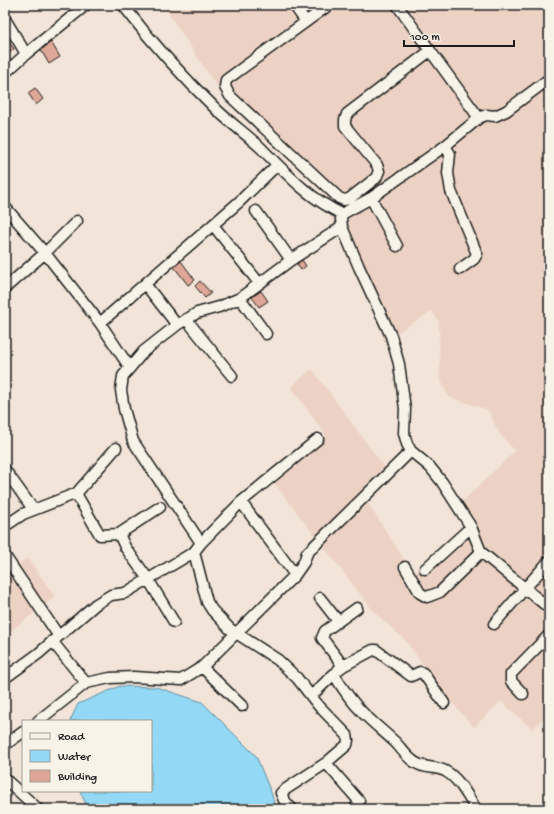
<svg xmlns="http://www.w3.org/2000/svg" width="554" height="814" font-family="'Gochi Hand',sans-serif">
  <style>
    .built { fill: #ecd2c4 }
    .water { fill: #93d8f4; stroke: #638d9e }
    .building { fill: #dfa797; stroke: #1c1c1c }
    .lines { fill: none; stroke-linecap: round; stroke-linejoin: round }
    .minor-casing { stroke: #1c1c1c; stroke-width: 13 }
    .minor { stroke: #f7f3e8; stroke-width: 10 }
  </style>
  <rect width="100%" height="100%" fill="#f2e4d8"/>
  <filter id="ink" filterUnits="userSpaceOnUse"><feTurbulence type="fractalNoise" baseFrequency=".025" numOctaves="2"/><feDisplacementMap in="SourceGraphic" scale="8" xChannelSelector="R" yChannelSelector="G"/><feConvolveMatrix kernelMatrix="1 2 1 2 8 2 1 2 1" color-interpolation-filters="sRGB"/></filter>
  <g filter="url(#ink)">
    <path class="built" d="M 163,5 L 549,5 L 549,713 L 532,729 L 501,701 L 474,727 L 442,692 L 406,641 L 375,613 L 271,479 L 326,435 L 291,387 L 312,369 L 385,468 L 362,494 L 414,575 L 472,521 L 462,502 L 515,451 L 499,433 L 488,410 L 449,397 L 440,379 L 439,322 L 432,311 L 384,341 L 375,307 L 323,202 L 325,178 L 214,82 Z
      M 5,555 L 13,567 L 28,558 L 55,597 L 5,635 Z"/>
    <path class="water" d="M 120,686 L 156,687 L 202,702 L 256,756 L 272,795 L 276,809 L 88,809 L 80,791 L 151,791 L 151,721 L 70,721 L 78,704 Z"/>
    <path class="building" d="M 9,42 L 14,49 L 9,53 L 8,51 L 5,53 L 5,45 Z
      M 51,42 L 60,57 L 49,64 L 41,50 Z
      M 35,88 L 43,99 L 36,105 L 28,93 Z
      M 302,260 L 306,266 L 301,270 L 297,264 Z
      M 181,261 L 195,280 L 188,285 L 174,267 Z
      M 200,281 L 211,293 L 205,298 L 195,286 Z
      M 261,291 L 268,301 L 259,307 L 252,297 Z"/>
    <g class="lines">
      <defs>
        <path id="minor" d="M 123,5 C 152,43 184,78 218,111 C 232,124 247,135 260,147 C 286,173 308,198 342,214
          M 294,5 L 306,22
          M 329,5 L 226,80 L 225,87 L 230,96 L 339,198 L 344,200 L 349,199 L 376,178 L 379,171 L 377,165 L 345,126 L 345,120 L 347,114 L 430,51
          M 397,5 L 479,118
          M 5,19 L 26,54
          M 5,73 L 26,54 L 86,5
          M 549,79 L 506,111 L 495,116 L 486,115 L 479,118 L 445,146 L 371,198 L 342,214 L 341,219 L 342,227 L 359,267 L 391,336 L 399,364 L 405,409 L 404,433 L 407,444 L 411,451 L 430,467 L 442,482 L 471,527 L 481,552 L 549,608
          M 445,146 L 450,154 L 448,173 L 451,191 L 477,254 L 474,259 L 460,269
          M 371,198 L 397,246
          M 5,207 L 45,253 L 100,323 L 130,368
          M 256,211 L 291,260
          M 213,225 L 259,283
          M 145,284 L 177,325
          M 5,288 L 45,253 L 77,221
          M 240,298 L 266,334
          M 186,319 L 232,376
          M 100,323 L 239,202 L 277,165
          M 5,470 L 33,509
          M 75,495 L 116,448
          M 241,502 L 318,439
          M 5,526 L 23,514 L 72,495 L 75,495 L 78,497 L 100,535 L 119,534 L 160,507
          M 119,534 L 125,547 L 148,579 L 174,622
          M 201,543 L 133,441 L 124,409 L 121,390 L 123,376 L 144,351 L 177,325 L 197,313 L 219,307 L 240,298 L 291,260 L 342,227
          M 194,552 L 207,602 L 212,610 L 230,629 L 278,660 L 297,678 L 311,696 L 334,674 C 342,688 351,701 363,713 C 373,723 384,732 395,742 C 402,749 407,758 416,763 C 425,769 436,766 445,771 C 459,778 468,797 476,809
          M 5,556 L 58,635
          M 405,567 L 420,593 L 427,597 L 440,592 L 481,552
          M 425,569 L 471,527
          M 320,598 L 338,621
          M 494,624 L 549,561
          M 52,641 L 86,683
          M 343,666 L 373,650 L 376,650 L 411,676 L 420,672 L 423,673 L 444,703
          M 202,667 L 242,706
          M 338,670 L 343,666 L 322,638 L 325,631 L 357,608
          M 5,678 L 38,654 L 96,604 L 111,595 L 125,593 L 194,552 L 201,543 L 241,502 L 295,575
          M 523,694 L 511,681 L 511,674 L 549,635
          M 38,721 L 86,683 L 110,678 L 134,677 L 181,680 L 202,667 L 295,575 L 304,562 L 307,553 L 411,451
          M 5,745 L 23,732
          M 326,763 L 359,801 L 355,809
          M 5,779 L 38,809
          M 292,809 L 284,800 L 281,793 L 283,791 L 326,763 L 347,745 L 348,740 L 347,735 L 318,705 L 311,696"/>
      </defs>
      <use href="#minor" class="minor-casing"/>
      <use href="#minor" class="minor"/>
    </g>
  </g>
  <rect width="554" height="814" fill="none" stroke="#f7f3e8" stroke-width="20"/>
  <rect x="10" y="10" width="534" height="794" fill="none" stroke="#1c1c1c" stroke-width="1.5" filter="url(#ink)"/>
  <rect x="22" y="720" width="130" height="72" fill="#f7f3e8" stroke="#9f9d96"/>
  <rect x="30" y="733" width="20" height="6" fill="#f7f3e8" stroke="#9f9d96"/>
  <text x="58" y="740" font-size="12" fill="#1c1c1c">Road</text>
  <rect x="30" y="750" width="20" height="12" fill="#93d8f4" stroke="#9f9d96"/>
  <text x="58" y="760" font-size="12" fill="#1c1c1c">Water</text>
  <rect x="30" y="770" width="20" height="12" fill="#dfa797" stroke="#9f9d96"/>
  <text x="58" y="780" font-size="12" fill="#1c1c1c">Building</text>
  <path d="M404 40v6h110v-6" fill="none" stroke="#1c1c1c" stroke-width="2"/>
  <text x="410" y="40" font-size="12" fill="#1c1c1c" stroke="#f7f3e8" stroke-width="3" paint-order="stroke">100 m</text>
</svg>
